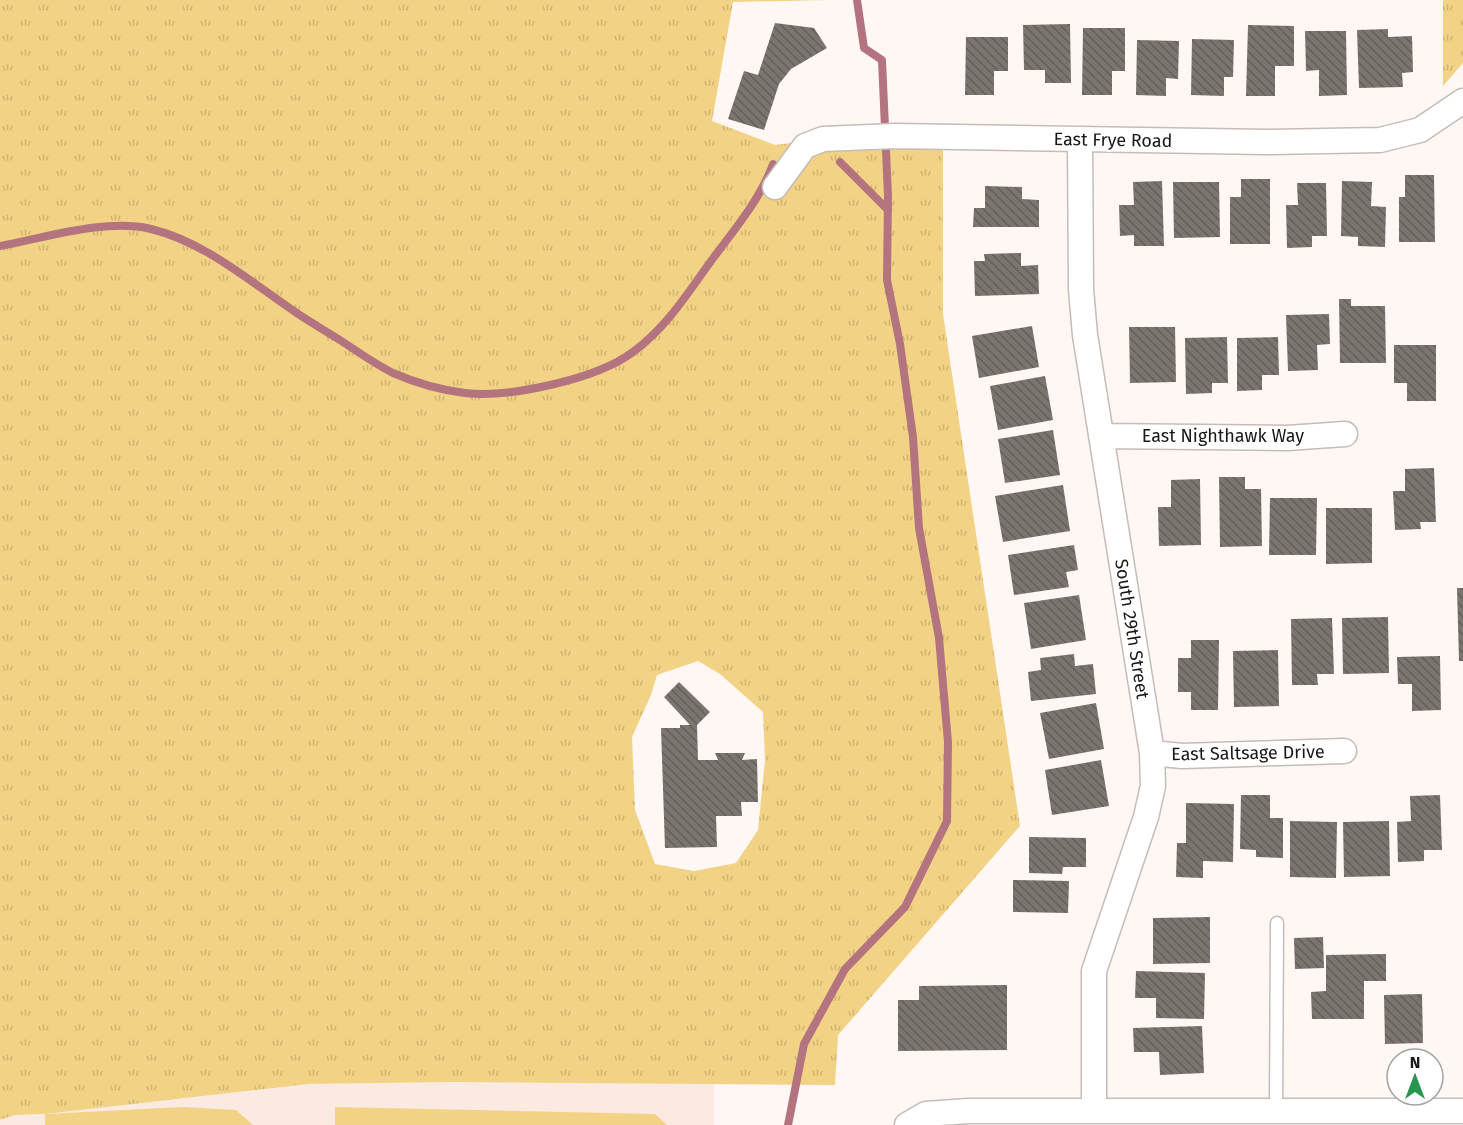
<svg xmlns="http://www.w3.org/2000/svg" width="1463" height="1125" font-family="'Fira Sans',sans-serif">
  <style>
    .built { fill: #faeae2 }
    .grass { fill: url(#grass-tufts); fill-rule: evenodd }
    .pitch { fill: #f2d385 }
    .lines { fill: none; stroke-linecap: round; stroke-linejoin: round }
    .stream { stroke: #b3737f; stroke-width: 8 }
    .building { fill: url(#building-back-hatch) }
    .service-casing { stroke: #c5bcb8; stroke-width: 15 }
    .minor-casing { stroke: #c5bcb8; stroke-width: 27 }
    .service { stroke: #fff; stroke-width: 12 }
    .minor { stroke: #fff; stroke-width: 24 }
    .labels { text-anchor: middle; stroke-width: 4.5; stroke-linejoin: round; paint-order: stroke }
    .street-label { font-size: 18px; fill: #1a1715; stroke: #fff }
  </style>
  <defs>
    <pattern id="grass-tufts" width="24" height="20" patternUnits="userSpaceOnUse" patternTransform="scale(1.5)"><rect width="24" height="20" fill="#f2d385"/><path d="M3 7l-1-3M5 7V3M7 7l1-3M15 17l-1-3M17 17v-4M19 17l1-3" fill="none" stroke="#cfb472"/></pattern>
    <pattern id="building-back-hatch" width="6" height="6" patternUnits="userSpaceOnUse" patternTransform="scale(1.5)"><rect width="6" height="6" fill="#7b756f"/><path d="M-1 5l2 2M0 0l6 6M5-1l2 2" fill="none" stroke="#645f5a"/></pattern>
  </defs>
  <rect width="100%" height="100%" fill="#fff7f4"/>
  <path class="built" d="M 456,1082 L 714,1083 L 714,1125 L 0,1125 L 0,1120 L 15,1115 L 45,1114 L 309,1084 Z"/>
  <path class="grass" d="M 0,0 L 828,0 L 733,2 L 712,121 L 775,145 L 823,139 L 943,137 L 943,314 L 1020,826 L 838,1035 L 835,1085 L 456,1082 L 309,1084 L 45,1114 L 15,1115 L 0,1120 ZM 698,661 L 720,674 L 763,712 L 765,760 L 758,830 L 736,863 L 694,871 L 655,864 L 635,810 L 632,737 L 651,695 L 657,675 Z
    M 1443,0 L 1463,0 L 1463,63 L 1443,86 Z"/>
  <path class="pitch" d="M 183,1107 L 236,1110 L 253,1125 L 45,1125 L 45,1114 Z
    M 335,1107 L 655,1114 L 667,1125 L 335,1125 Z"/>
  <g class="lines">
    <path class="stream" d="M 840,162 L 888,210
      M 0,246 C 45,238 106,218 151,229 C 204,242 247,279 291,309 C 309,322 328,332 346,344 C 361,354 377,365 393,373 C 416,383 440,390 465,393 C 510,398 597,379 633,352 C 666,328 688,293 711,261 C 734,230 760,200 773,164
      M 788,1125 L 804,1044 L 845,969 L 905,907 L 947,821 L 948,742 L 939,638 L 919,528 L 913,437 L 900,344 L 887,280 L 888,196 L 882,60 L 864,48 L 857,0"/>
  </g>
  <path class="building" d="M 775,23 L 814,28 L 827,48 L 791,69 L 779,84 L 764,130 L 728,119 L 744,71 L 758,75 Z
    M 1070,24 L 1071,83 L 1045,83 L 1045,70 L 1024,70 L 1023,25 Z
    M 1248,25 L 1294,26 L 1294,66 L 1275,66 L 1275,96 L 1246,96 Z
    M 1083,28 L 1125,28 L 1125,71 L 1112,71 L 1112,95 L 1082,95 Z
    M 1388,29 L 1388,37 L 1412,36 L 1413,72 L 1402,73 L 1403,87 L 1359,88 L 1357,30 Z
    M 1305,31 L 1346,31 L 1347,95 L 1319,96 L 1319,70 L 1306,71 Z
    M 966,37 L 1008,37 L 1008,71 L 994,71 L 994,95 L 965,95 Z
    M 1192,39 L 1234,40 L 1233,77 L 1224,77 L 1224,96 L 1191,95 Z
    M 1137,40 L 1179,41 L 1178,79 L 1166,78 L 1166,96 L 1136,95 Z
    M 1405,175 L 1434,175 L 1435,242 L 1399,242 L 1399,197 L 1405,197 Z
    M 1241,179 L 1270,179 L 1270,244 L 1230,244 L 1230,197 L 1241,197 Z
    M 1162,181 L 1164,246 L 1134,246 L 1134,235 L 1120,236 L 1119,205 L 1134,205 L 1133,182 Z
    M 1342,181 L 1372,182 L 1371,206 L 1386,207 L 1385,247 L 1358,246 L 1358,237 L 1341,236 Z
    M 1173,182 L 1219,182 L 1220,237 L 1174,238 Z
    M 1297,183 L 1326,183 L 1327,236 L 1312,236 L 1312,247 L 1287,248 L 1286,205 L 1298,205 Z
    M 985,186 L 1022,187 L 1022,199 L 1039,200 L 1039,227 L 973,227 L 974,208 L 985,208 Z
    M 1021,253 L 1021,266 L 1038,265 L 1039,294 L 975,296 L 974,261 L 985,261 L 984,254 Z
    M 1339,299 L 1351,299 L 1351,306 L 1385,306 L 1386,363 L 1340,363 Z
    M 1329,314 L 1330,344 L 1317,345 L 1318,370 L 1288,371 L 1286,315 Z
    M 1032,326 L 1039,367 L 979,378 L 972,336 Z
    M 1129,327 L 1175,327 L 1176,382 L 1130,383 Z
    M 1227,337 L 1228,383 L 1212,383 L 1212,393 L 1186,394 L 1185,338 Z
    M 1278,337 L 1279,375 L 1262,375 L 1262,390 L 1237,391 L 1237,338 Z
    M 1394,345 L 1436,345 L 1436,401 L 1407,401 L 1407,383 L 1394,383 Z
    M 1045,376 L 1053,420 L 998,430 L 990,386 Z
    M 1053,430 L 1060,475 L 1005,483 L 998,439 Z
    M 1434,468 L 1436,522 L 1420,522 L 1421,529 L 1395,530 L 1393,491 L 1405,491 L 1405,469 Z
    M 1219,477 L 1245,477 L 1245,489 L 1261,489 L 1262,546 L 1220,547 Z
    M 1200,479 L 1201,545 L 1159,546 L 1158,507 L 1171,507 L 1171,480 Z
    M 1063,485 L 1070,531 L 1003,542 L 995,496 Z
    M 1270,498 L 1317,498 L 1316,555 L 1269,555 Z
    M 1326,508 L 1372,508 L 1372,563 L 1326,564 Z
    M 1074,545 L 1078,570 L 1066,572 L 1069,587 L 1014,595 L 1008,555 Z
    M 1457,588 L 1463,588 L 1463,661 L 1459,661 Z
    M 1079,595 L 1086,640 L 1031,649 L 1024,603 Z
    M 1388,617 L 1389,673 L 1343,674 L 1342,618 Z
    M 1332,618 L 1334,674 L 1317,674 L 1318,685 L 1292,685 L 1291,619 Z
    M 1191,640 L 1219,640 L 1218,710 L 1191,710 L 1191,692 L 1178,692 L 1178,658 L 1191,658 Z
    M 1278,650 L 1279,706 L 1234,707 L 1233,651 Z
    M 1074,654 L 1075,666 L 1093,664 L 1096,694 L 1031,701 L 1028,672 L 1041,670 L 1040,658 Z
    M 1440,656 L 1441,710 L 1412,711 L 1412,684 L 1398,684 L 1397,657 Z
    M 679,682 L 710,712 L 697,725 L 698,760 L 718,760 L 715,753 L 745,753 L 742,760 L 757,759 L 758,802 L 741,802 L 742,816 L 716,816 L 717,847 L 665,848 L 661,728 L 680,728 L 680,725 L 690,725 L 664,697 Z
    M 1096,703 L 1104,749 L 1049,759 L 1040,713 Z
    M 1101,760 L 1109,806 L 1052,815 L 1045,770 Z
    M 1241,795 L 1270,795 L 1270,818 L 1283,818 L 1283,858 L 1256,857 L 1256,850 L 1240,849 Z
    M 1440,795 L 1442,850 L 1424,850 L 1424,861 L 1398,862 L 1397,822 L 1411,821 L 1410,796 Z
    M 1186,803 L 1234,804 L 1233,862 L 1203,861 L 1203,878 L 1176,877 L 1177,843 L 1186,843 Z
    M 1290,821 L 1337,822 L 1336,878 L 1290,877 Z
    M 1389,821 L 1390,876 L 1344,877 L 1343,822 Z
    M 1029,837 L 1086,838 L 1086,867 L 1063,867 L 1062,874 L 1029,873 Z
    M 1013,880 L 1069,881 L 1068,913 L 1013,912 Z
    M 1210,917 L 1210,963 L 1153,964 L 1153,918 Z
    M 1323,937 L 1324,968 L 1295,969 L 1294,938 Z
    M 1386,954 L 1386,981 L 1364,981 L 1364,1019 L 1312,1019 L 1311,992 L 1326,991 L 1326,955 Z
    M 1136,971 L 1205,973 L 1204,1019 L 1156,1018 L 1156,998 L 1135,998 Z
    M 1007,985 L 1007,1050 L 898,1051 L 898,1000 L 919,1000 L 919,986 Z
    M 1422,994 L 1423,1043 L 1385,1044 L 1384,995 Z
    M 1202,1026 L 1204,1073 L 1160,1075 L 1159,1052 L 1134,1052 L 1133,1028 Z"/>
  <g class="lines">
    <defs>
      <path id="service" d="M 1276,1112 L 1277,923"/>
      <path id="minor" d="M 1080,140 L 1081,289 L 1085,335 L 1152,753 L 1153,786 L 1146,817 L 1094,971 L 1094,1111
        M 775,187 L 805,146 L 823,139 L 895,136 L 1267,142 L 1380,140 L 1420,130 L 1463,101
        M 1101,436 L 1287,438 L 1345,434
        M 1152,753 L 1182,756 L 1344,751
        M 907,1125 L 926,1114 L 968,1111 L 1463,1111"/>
    </defs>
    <use href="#service" class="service-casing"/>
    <use href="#minor" class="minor-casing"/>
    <use href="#service" class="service"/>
    <use href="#minor" class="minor"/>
  </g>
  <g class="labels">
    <g class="street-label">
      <text transform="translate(1113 140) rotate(1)" y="6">East Frye Road</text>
      <text x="1223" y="442">East Nighthawk Way</text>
      <text transform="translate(1132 629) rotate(81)" y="6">South 29th Street</text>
      <text transform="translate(1248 753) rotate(-1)" y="6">East Saltsage Drive</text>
    </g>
  </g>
  <g transform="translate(1415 1077)"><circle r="28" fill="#ffffff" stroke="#a3a2a1" stroke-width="1.5"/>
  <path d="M0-4.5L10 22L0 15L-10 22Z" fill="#27954d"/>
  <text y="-9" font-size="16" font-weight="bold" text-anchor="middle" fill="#1a1715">N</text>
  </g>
</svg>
